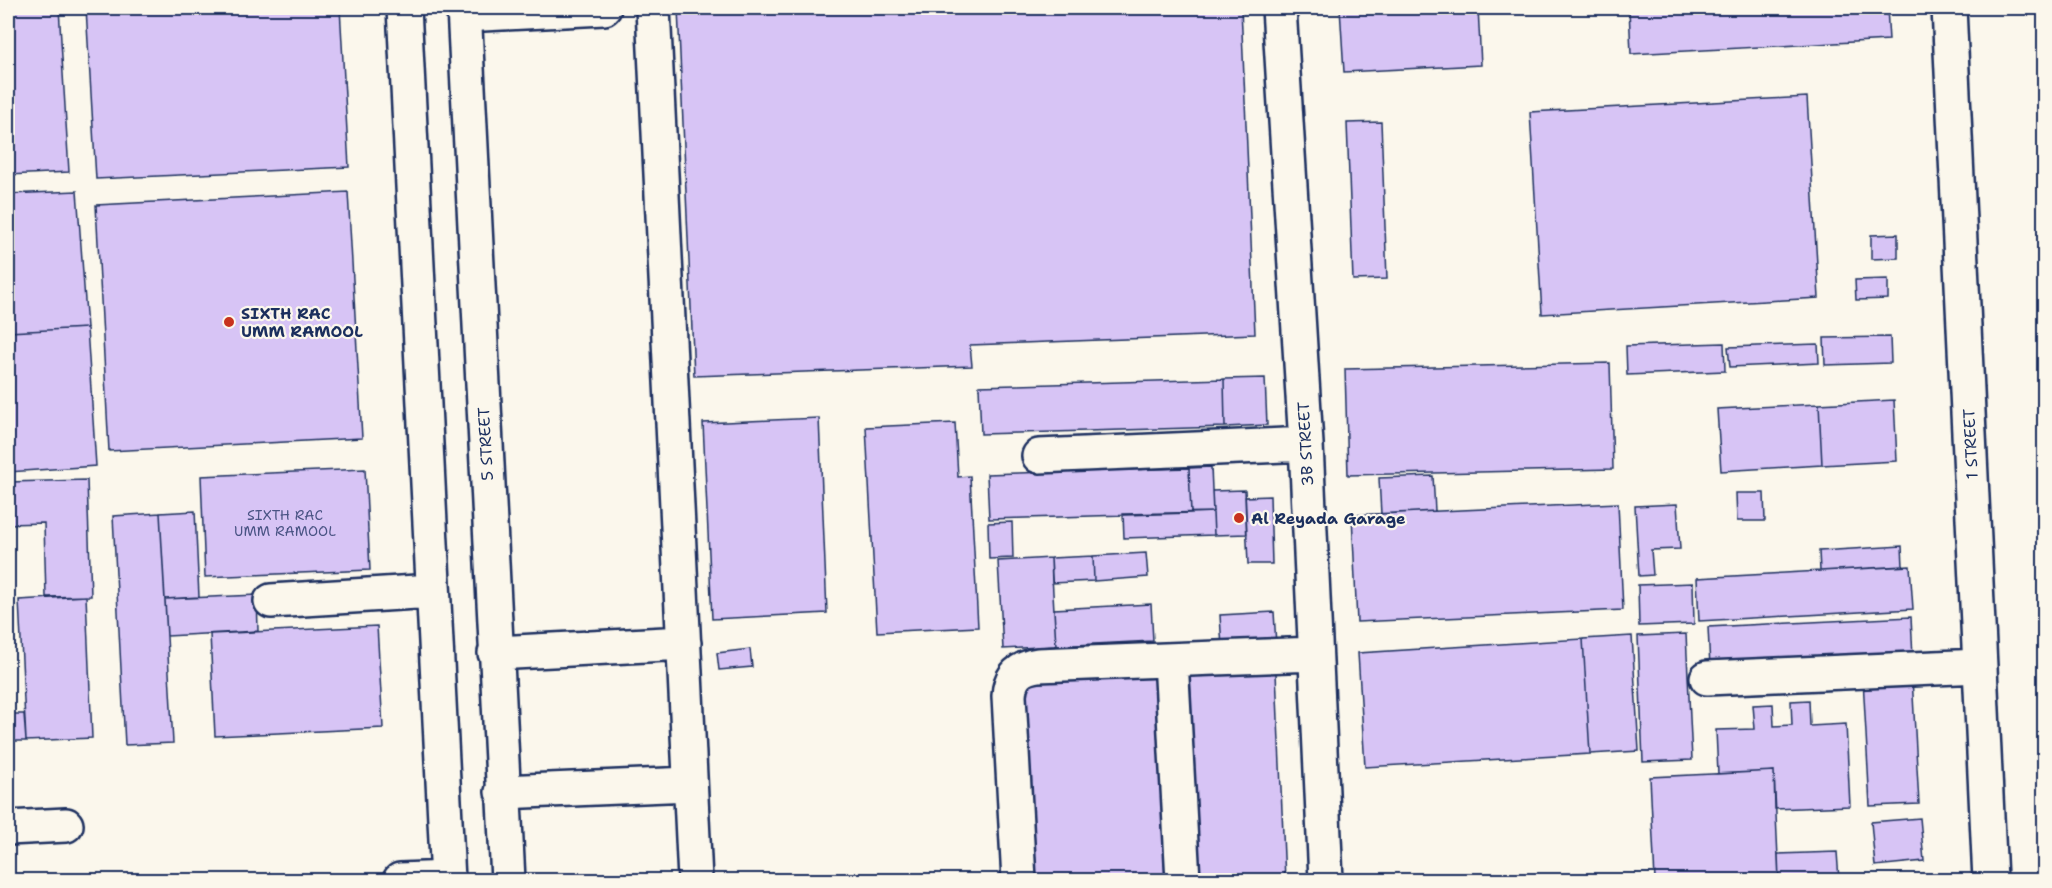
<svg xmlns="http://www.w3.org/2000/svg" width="2052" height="888" font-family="'Shantell Sans',sans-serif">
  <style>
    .building { fill: #d7c4f5; stroke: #1b2f5e; stroke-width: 1.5 }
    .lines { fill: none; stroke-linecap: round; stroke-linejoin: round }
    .minor-casing { stroke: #1b2f5e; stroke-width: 38 }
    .minor { stroke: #fbf7ec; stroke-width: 33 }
    .poi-dot { fill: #c8321e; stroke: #fbf7ec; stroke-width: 2 }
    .labels { text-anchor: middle; stroke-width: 4.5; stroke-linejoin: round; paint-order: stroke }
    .number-label { font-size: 14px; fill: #4a5484 }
    .poi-label { font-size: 16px; font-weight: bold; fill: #1b2f5e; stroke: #fbf7ec; text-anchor: start }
    .street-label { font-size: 16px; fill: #1b2f5e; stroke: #fbf7ec }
  </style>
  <rect width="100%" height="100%" fill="#fbf7ec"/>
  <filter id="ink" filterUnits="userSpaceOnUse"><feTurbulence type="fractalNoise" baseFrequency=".0167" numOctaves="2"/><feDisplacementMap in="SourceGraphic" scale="12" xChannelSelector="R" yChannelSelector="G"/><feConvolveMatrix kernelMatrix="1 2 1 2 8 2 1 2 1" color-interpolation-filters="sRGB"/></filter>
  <g filter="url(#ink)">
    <path class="building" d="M 8,8 L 59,8 L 69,172 L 8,175 Z
      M 86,8 L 340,8 L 349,167 L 96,179 Z
      M 678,8 L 1241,8 L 1255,334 L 970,345 L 972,366 L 694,376 Z
      M 1340,8 L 1478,8 L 1481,65 L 1344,72 Z
      M 1629,8 L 1887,8 L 1889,40 L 1631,54 Z
      M 1807,97 L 1819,298 L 1542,314 L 1530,112 Z
      M 1381,122 L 1387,279 L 1353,280 L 1347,123 Z
      M 77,191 L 87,328 L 8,332 L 8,194 Z
      M 348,192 L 362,438 L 109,451 L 96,205 Z
      M 1898,234 L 1898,258 L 1871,259 L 1871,235 Z
      M 1888,279 L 1888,299 L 1856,300 L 1855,280 Z
      M 87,328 L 96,466 L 8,472 L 8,332 Z
      M 1890,337 L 1891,363 L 1825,365 L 1824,338 Z
      M 1724,343 L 1725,371 L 1627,375 L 1626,346 Z
      M 1818,344 L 1819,363 L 1730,367 L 1728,347 Z
      M 1610,363 L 1613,469 L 1348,475 L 1345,369 Z
      M 1265,378 L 1267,425 L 1225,427 L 1224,379 Z
      M 1224,379 L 1225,427 L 981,434 L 979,386 Z
      M 1894,400 L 1897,461 L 1822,465 L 1819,404 Z
      M 1819,404 L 1822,465 L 1721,471 L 1717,409 Z
      M 819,418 L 827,613 L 712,619 L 703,423 Z
      M 955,423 L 958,477 L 970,476 L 978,627 L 877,632 L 866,427 Z
      M 1211,467 L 1213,512 L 1191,513 L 1189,468 Z
      M 1189,468 L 1191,513 L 989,519 L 987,474 Z
      M 365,469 L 370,570 L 205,577 L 201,476 Z
      M 1433,476 L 1435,511 L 1381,514 L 1379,478 Z
      M 87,480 L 91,596 L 46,597 L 44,523 L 8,524 L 8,482 Z
      M 1245,490 L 1247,534 L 1214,535 L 1212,491 Z
      M 1736,493 L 1764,493 L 1765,521 L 1737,521 Z
      M 1270,496 L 1272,564 L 1248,564 L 1245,497 Z
      M 1618,503 L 1623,610 L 1357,622 L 1352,515 Z
      M 1677,504 L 1680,549 L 1651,550 L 1653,575 L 1639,576 L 1635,506 Z
      M 195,511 L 199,597 L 165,599 L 160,513 Z
      M 1213,512 L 1214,535 L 1124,538 L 1123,514 Z
      M 160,513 L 173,743 L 125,745 L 113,516 Z
      M 1012,522 L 1013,558 L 989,559 L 988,523 Z
      M 1902,546 L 1903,566 L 1820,571 L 1819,551 Z
      M 1146,553 L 1148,577 L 1094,581 L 1093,556 Z
      M 1093,556 L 1094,581 L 1052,583 L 1051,558 Z
      M 1051,558 L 1056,646 L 1003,649 L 998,561 Z
      M 1910,566 L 1913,609 L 1699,621 L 1697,578 Z
      M 8,570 L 11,570 L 12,599 L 8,599 Z
      M 1693,583 L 1694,624 L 1639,626 L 1638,585 Z
      M 257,595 L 258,631 L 167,636 L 165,599 Z
      M 86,596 L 92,738 L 26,741 L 19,600 Z
      M 1151,604 L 1153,641 L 1056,646 L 1054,609 Z
      M 1274,612 L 1276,645 L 1222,648 L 1220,615 Z
      M 1911,617 L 1913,658 L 1710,667 L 1708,627 Z
      M 377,626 L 383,728 L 215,736 L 210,634 Z
      M 1686,634 L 1692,760 L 1643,762 L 1638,636 Z
      M 1632,636 L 1639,751 L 1590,754 L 1583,639 Z
      M 1583,639 L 1590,754 L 1365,767 L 1358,653 Z
      M 750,649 L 752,667 L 719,670 L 717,653 Z
      M 1155,673 L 1165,880 L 1031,880 L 1021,678 Z
      M 1276,673 L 1285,880 L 1198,880 L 1190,676 Z
      M 1912,677 L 1919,804 L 1870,806 L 1863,679 Z
      M 1809,700 L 1810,726 L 1846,724 L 1850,806 L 1775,809 L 1774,771 L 1718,774 L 1716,730 L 1755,729 L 1753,705 L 1773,704 L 1774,726 L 1792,725 L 1791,701 Z
      M 8,714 L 24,714 L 26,741 L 8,741 Z
      M 1774,771 L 1779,880 L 1655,880 L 1650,777 Z
      M 1920,818 L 1924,861 L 1875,866 L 1871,822 Z
      M 1837,852 L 1839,880 L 1779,880 L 1778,854 Z"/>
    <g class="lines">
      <defs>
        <path id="minor" d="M 404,8 L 448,880
          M 464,8 L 508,880
          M 653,8 L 695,880
          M 1279,8 L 1306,444 L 1326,880
          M 1949,8 L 1990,880
          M 464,15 L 604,8
          M 1039,456 L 1306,444
          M 271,601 L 433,591
          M 495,653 L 684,643
          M 1171,660 L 1183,880
          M 1707,678 L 1980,666
          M 502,792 L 690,784
          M 8,828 L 66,825
          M 400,880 L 448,878
          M 1019,880 L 1009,696 C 1010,676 1019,668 1038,665 L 1315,654"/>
      </defs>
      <use href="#minor" class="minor-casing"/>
      <use href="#minor" class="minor"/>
    </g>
  </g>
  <g class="poi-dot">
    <circle cx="229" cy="322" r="6"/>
    <circle cx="1239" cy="518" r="6"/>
  </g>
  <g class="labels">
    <g class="number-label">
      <text x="285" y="520">SIXTH RAC<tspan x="285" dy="16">UMM RAMOOL</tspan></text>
    </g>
    <g class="poi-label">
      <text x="241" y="319">SIXTH RAC<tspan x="241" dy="18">UMM RAMOOL</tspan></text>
      <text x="1251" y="524">Al Reyada Garage</text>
    </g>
    <g class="street-label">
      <text transform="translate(485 444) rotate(-93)" y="6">5 STREET</text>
      <text transform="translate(1305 444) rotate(-93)" y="6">3B STREET</text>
      <text transform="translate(1970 444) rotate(-93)" y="6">1 STREET</text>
    </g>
  </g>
  <rect width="2052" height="888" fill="none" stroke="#fbf7ec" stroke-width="30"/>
  <rect x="15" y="15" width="2022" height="858" fill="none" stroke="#1b2f5e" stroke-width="2" filter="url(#ink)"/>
</svg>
